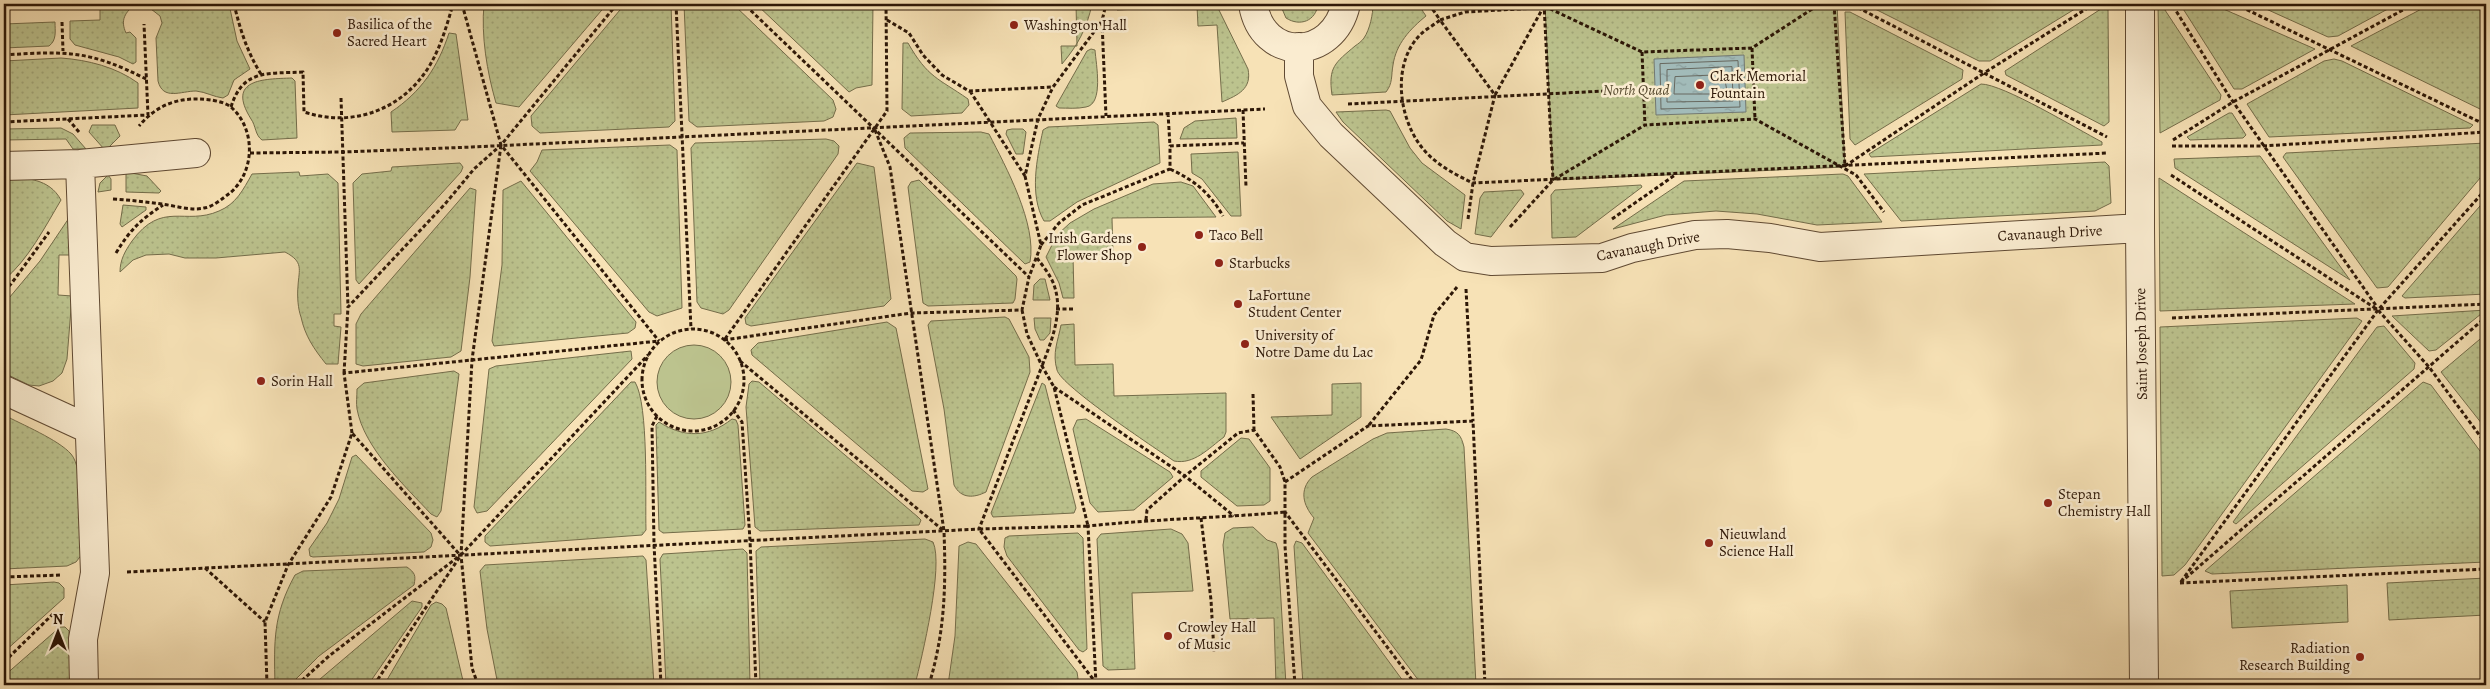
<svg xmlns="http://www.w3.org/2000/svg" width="2490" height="689" font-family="Alegreya,serif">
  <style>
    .grass { fill: url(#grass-dots); stroke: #746d4a }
    .garden { fill: #bcc38e; stroke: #746d4a }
    .water { fill: url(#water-ripples); stroke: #737972 }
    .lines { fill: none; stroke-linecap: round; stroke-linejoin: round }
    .shore { stroke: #686960; stroke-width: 1 }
    .minor-casing { stroke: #604a33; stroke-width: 30 }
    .path { stroke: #2d1707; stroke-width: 3; stroke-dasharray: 4 2.5; stroke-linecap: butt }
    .minor { stroke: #faecd0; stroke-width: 28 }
    .poi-dot { fill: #8f2418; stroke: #faecd0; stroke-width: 2 }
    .labels { text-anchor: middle; stroke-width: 5; stroke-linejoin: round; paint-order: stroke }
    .poi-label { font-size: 15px; fill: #2d1707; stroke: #faecd0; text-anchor: start }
    .park-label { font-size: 15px; font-style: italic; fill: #584b30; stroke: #faecd0 }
    .street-label { font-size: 15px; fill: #2d1707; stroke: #faecd0 }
  </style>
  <defs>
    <pattern id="grass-dots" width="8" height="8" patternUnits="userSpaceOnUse" patternTransform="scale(1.25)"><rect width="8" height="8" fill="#bcc38e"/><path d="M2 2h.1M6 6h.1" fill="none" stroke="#a2a779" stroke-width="1.8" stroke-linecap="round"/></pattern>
    <pattern id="water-ripples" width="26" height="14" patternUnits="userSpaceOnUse" patternTransform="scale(1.25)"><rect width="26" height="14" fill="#a2bbb9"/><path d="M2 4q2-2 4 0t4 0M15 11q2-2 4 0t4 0" fill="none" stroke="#8ca09e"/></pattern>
  </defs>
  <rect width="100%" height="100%" fill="#f7e2b6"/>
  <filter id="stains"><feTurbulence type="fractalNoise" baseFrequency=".004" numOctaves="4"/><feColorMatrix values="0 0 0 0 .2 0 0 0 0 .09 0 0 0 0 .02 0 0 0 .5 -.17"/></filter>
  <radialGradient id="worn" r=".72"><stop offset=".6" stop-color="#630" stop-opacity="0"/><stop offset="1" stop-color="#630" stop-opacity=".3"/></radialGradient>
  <path class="grass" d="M 100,4 L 136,4 C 125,12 120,20 126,33 L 130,32 L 136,38 L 136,62 L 133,64 L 119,57 L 75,45 L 70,39 L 70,21 L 100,20 Z
    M 145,4 L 229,4 L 237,41 L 250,69 L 234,80 L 228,95 L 223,98 C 214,97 206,92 196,91 C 181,91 163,101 158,81 L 156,38 L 162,23 L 160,16 L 151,9 L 145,9 Z
    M 484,4 L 607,4 L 519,107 L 496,103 C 487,72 481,36 484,4 Z
    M 625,4 L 671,4 L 675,121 L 669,127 L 540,133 L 532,126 L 531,116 Z
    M 684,4 L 733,4 L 833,100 L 836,109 L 833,117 L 824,121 L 697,127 L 689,121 Z
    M 756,4 L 873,4 L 872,85 L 856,88 L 849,92 Z
    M 1076,4 L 1092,4 C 1087,28 1078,45 1062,64 L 1061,46 L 1077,46 Z
    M 1117,4 L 1216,4 L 1248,69 C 1252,89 1238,95 1222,102 L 1217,25 L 1198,26 L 1197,6 L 1117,10 Z
    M 1280,4 L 1318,4 C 1316,21 1300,27 1286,18 Z
    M 1373,4 L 1418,4 L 1426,16 C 1410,29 1396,44 1393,65 C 1391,76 1393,83 1386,92 L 1332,95 C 1328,67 1335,63 1355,46 C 1358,44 1362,41 1364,38 C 1370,29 1373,14 1373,4 Z
    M 1545,4 L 1837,4 L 1845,167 L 1553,180 Z
    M 1865,4 L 2083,4 L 1990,61 L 1979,61 Z
    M 2158,4 L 2161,4 L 2221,95 L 2220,100 L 2160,133 Z
    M 2180,4 L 2212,4 L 2315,49 L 2242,89 L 2234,89 Z
    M 2255,4 L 2397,4 L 2338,36 L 2328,37 Z
    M 2431,4 L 2481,4 L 2486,104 L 2482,110 L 2351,46 Z
    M 2104,7 L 2108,9 L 2109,122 L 2104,126 L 2006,75 L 2005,71 Z
    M 1845,12 L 1850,12 L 1963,70 L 1962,79 L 1855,145 L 1850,139 Z
    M 55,22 C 55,31 57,40 49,46 L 4,48 L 4,24 Z
    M 449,33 L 456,34 L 468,120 L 461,120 L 455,130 L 392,132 L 391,112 C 421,92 438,67 449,33 Z
    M 903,43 L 908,43 C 928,78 938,78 968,99 L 969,105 L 962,113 L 911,116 L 902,109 Z
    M 1091,49 L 1095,50 C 1096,64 1104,104 1086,107 C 1077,109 1067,108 1059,108 L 1056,106 L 1087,51 Z
    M 61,58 C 88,60 116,67 138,83 L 138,108 L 4,115 L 4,61 Z
    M 2334,59 L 2342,61 L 2473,125 L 2470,128 L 2269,137 L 2247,104 L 2324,61 Z
    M 292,78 L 295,81 L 297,138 L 262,140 C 255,135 256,126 251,119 C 226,79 263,79 292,78 Z
    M 1981,84 C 2003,84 2077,129 2102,142 L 2102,145 L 1871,157 L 1869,154 Z
    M 1386,110 L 1390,111 L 1410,148 L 1422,163 L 1465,195 L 1461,229 L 1447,221 L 1343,122 L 1336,112 Z
    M 2229,113 L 2232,113 L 2246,135 L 2243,138 L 2190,140 L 2187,137 Z
    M 1236,118 L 1237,138 L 1180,139 L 1184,128 L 1195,121 Z
    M 1154,122 L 1158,125 L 1160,163 L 1077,202 L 1050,221 L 1044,221 C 1029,195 1037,158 1043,130 L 1048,127 Z
    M 92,125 L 115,125 L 120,136 L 107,149 L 104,149 L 89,132 Z
    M 61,128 L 73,134 L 86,149 L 73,149 L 66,139 L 4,140 L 4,129 Z
    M 1012,129 L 1023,129 L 1026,132 L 1023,154 L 1016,154 L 1006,134 L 1007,130 Z
    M 981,132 L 989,134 C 1006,167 1037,224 1030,262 L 1025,264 L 905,148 L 904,138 L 910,133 Z
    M 826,139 L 834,141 L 839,146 L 838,154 L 729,310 L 723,314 L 701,308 L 697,302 L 691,148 L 695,143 Z
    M 2486,143 L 2486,171 L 2388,287 L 2377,288 L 2283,157 L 2286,153 Z
    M 670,145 L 677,150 L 682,308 L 657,316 L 649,312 L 530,171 L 537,162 L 542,150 Z
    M 1238,152 L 1241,216 L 1231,216 L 1202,179 L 1192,173 L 1191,154 Z
    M 2260,156 L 2350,280 L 2175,168 L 2174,159 Z
    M 2105,162 L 2109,166 L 2111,203 L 2095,211 L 1901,221 L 1864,174 Z
    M 460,163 L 463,167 L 461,172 L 359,284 L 356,280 L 353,183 L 362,174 L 391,171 L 392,167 Z
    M 857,163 L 874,167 L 891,299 L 884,306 L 751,326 L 746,324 L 745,318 Z
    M 126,172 L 147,176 L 161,191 L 159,193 L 126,192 Z
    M 299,172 L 300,176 L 328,174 L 338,183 L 341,314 L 334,314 L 334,326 L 341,327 L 338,364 L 326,364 C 314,349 305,336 301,317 C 298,309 297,296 298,286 C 299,269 304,262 285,252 L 216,258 L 185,258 L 169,254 L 146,255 L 133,260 L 120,272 C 120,260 125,251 132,241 C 162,200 185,226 219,211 C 236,204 243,190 252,174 Z
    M 1843,174 L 1848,176 L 1882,222 L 1817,225 L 1757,214 L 1716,211 L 1666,215 L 1613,229 L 1684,181 Z
    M 108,175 L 111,179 L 111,190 L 98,192 L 100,183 Z
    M 4,177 C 26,178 49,178 61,200 C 45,227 28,260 4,280 Z
    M 2159,178 L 2355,304 L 2160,311 Z
    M 919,180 L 1016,276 L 1017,279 L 1015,299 L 1013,303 L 928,306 L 923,303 L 908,187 L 911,182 Z
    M 521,181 L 636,322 L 635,328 L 628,333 L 494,346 L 492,341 L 502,265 L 503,190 Z
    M 1181,182 L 1193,186 L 1216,217 L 1112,218 L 1113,254 L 1073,255 L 1074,298 L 1063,298 L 1059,283 L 1046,257 L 1057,235 L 1070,223 L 1094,209 L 1153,184 Z
    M 1641,185 L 1642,187 L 1576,237 L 1552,238 L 1551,195 L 1555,190 Z
    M 470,188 L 476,190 L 470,277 L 461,351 L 451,357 L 363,366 L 356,364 L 356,324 L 361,314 Z
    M 1521,190 L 1524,194 L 1491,237 L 1475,234 L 1480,198 L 1484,192 Z
    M 2486,199 L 2486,294 L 2405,298 L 2402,296 Z
    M 123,205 L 146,207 L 146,210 L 122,227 L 120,224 Z
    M 71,215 L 73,255 L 59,255 L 58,295 L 72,296 L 67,359 L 62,373 L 53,381 L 39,386 L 29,385 L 4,373 L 4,304 L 40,261 Z
    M 1040,279 L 1045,279 L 1050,300 L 1033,300 L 1034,285 Z
    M 2486,310 L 2436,350 L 2429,351 L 2392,316 Z
    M 1005,317 L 1009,319 L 1029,357 L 1030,372 L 986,492 C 974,498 961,499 954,485 L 944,409 L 928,325 L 931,321 Z
    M 1034,318 L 1051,318 L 1050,333 L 1044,340 L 1040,340 L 1035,329 Z
    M 2357,318 L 2362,321 L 2185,565 L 2174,575 L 2162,576 L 2160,327 Z
    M 887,322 L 896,328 L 928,489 L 923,492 L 912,491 L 752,355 L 751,350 L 758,343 Z
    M 1074,324 L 1075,365 L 1113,364 L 1114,396 L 1226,393 L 1226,432 L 1224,437 C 1209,448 1194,465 1174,461 C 1155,448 1061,386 1057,370 C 1052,353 1058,341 1061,325 Z
    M 2384,326 L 2415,363 L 2414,369 L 2236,524 L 2233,522 L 2377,327 Z
    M 2486,334 L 2486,429 L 2441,372 Z
    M 631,351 L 632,359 L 487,511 L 477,513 L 474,507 L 489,369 L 496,366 Z
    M 454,371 L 459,374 L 441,511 L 437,517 L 431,514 C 405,486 364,448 357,409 C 356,403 357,396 357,389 L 364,383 Z
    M 752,381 L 759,382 L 918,517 L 921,520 L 919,525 L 760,531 L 755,527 L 746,407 L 749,384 Z
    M 631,382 L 635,382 C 649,405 645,499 646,530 L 642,535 L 490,546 L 485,542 L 485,536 Z
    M 2423,382 L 2431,385 L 2486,459 L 2486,562 L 2212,574 L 2205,571 Z
    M 1042,383 L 1045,385 L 1076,508 L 1074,513 L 993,517 L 991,513 Z
    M 1361,383 L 1361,417 L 1300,459 L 1271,417 L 1332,415 L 1332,384 Z
    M 4,415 C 21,424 59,440 71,454 C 84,468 82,531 83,553 L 76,562 L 67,566 L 4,569 Z
    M 732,419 L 736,420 L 738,425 L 745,525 L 743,529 L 663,533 L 659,530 L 656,425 L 659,422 C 684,438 708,438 732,419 Z
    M 1086,419 L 1170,472 L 1173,477 L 1134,510 L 1098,512 L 1090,503 L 1073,429 L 1077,420 Z
    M 1446,429 C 1458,431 1461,435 1464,447 L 1476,685 L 1422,685 L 1308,533 L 1314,518 C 1303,505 1299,490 1312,477 L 1373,439 L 1387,433 Z
    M 1241,438 L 1249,439 L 1270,468 L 1270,501 L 1264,505 L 1237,506 L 1201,477 L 1201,471 Z
    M 356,455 L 431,533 L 433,540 L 431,547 L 424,552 L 313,557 L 310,556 L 309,549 L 327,523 L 339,499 L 352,457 Z
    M 1253,527 L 1267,540 L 1276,543 L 1278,550 L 1286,685 L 1276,685 L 1274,618 L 1230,619 L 1223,545 L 1225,533 L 1233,528 Z
    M 1171,529 L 1182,534 L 1188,543 L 1193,591 L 1132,593 L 1135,669 L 1108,670 L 1103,666 L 1097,539 L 1101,534 Z
    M 1078,533 L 1083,538 L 1087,649 L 1083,652 L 1079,650 L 1007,556 L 1004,547 L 1005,538 L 1009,536 Z
    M 925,539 L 933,542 C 944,566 922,656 915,685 L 760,685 L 756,551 L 761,547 Z
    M 1296,541 L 1302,543 L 1406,685 L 1303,685 L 1294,546 Z
    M 968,542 L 976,544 L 1077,672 L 1079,685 L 948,685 L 955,636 L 959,546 Z
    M 743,549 L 747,553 L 750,685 L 666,685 L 660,559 L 663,554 Z
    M 643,556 L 646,560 L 654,685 L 498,685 L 487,629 L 480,571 L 485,565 Z
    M 407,567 C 415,573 416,575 414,585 L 319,656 L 290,685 L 275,685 C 274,641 273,615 295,575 L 303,571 Z
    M 2486,578 L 2486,615 L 2389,620 L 2387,583 Z
    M 54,582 L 59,583 L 64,588 L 64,598 L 4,652 L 4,585 Z
    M 2347,585 L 2348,622 L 2232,628 L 2230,591 Z
    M 412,601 L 422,603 L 422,607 L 368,685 L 313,685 Z
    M 436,602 L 442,604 L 446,608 L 464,685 L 384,685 L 431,605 Z
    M 60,627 L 65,627 L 69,631 L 70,685 L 4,685 L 4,676 Z"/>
  <path class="garden" d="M657 382a37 37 0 1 1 74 0a37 37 0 1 1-74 0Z"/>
  <path class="water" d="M 1744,55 L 1746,112 L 1656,115 L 1654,59 Z"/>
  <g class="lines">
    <path class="shore" d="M 1738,61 L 1740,107 L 1661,109 L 1660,64 Z
      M 1732,67 L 1733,101 L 1667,102 L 1667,70 Z
      M 1724,75 L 1727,91 L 1725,94 L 1674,94 L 1675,77 Z"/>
    <defs>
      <path id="minor" d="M 1253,4 C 1262,62 1333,62 1346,4
        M 2140,4 L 2140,228 L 2144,685
        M 1299,47 L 1299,76 L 1307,106 L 1331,135 L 1445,243 L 1465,257 L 1491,261 L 1602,258 L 1632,248 L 1695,235 L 1727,234 L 1770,238 L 1820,247 L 2140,228
        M 80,164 L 95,573 L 83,639 L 84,685
        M 4,166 L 80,164 L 196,153
        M 4,390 L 89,429"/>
    </defs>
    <use href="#minor" class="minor-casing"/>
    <path class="path" d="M 234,4 C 240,29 247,52 261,74
      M 462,4 L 501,145 L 659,341
      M 676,4 L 691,329
      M 1429,4 L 1440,20 L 1465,12 L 1608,4
      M 1544,4 L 1553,180
      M 1834,4 L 1845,166
      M 2094,4 L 1984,73 L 2107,137
      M 2235,4 L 2486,125
      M 1544,6 L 1495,95 L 1440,20 C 1434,25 1426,29 1421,34 C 1392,62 1398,115 1420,145 C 1433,163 1454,174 1473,183 L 2108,153
      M 1544,6 L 1642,52 L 1752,48 L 1820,4
      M 2173,6 L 2229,96 L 2377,307
      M 887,20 L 909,33 L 923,55 L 942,75 L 969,91 L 1053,87 L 1102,21 L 1106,4
      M 62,22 L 63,51
      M 1102,22 L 1106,116
      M 1752,48 L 1755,119
      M 1642,52 L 1645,125
      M 4,55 C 66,51 89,50 146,79
      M 970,91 L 1025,176 L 1038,119 L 1053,87
      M 341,98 L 348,307
      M 1348,104 L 1644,89
      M 231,107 C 243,68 269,74 303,72 L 304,112 C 353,128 403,110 430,65 C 441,46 447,25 453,4
      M 1243,110 L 1246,187
      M 1168,113 L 1170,146
      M 68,119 L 79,132
      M 4,122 L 148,115 L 144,24
      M 2173,140 L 2233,102 L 2414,4
      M 2172,146 L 2263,146 L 2486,132
      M 250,153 L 342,152 L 472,147 L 1265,109
      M 1845,166 L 1984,73 L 1851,4
      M 1170,169 C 1194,180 1210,193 1223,216
      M 2171,175 L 2378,310
      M 1025,176 L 1041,245 L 1029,277
      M 2486,189 L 2378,310 L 2429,367 L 2486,444
      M 113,199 C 130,200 146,202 162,204 C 176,206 191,211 204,208 C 213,207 223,198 230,193 C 255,172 256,130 232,108 C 227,103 217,101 211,100 C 182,96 158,103 139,126
      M 1468,219 L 1473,183 L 1495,95
      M 1612,219 L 1675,175
      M 1510,227 L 1553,180 L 1645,125 L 1755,119 L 1856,175 L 1884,212
      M 1041,245 L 1059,223 L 1082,205 L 1170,169 L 1170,146 L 1244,143
      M 116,253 C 130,230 140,220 163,205
      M 1037,258 C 1043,266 1051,276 1054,285 C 1064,312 1051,342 1042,366
      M 1466,289 L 1473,421
      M 4,291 L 11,284 L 49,232
      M 1056,309 L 1074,309
      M 1022,310 L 1027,334 L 1042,366
      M 2378,310 L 2180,583 L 2486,317
      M 2172,318 L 2486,304
      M642 380a51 51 0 1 1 102 0a51 51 0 1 1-102 0Z
      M 725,339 L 887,111 L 886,4
      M 724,340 L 911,313 L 1022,310 L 1029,277 L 744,4
      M 740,361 L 944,531 L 890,167 L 875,130
      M 344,373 L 348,307 L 445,204 L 474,169 L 501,145 L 617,4
      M 1054,387 L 1185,476 L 1238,433 L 1254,430 L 1280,467 L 1285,482
      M 1253,394 L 1254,430
      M 733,410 L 742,422 L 750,540 L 756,685
      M 657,416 L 652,426 L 654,544 L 661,685
      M 1369,425 L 1421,360 L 1434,315 L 1457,287
      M 352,433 L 344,373 L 659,341
      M 1201,518 L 1211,600 L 1214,652
      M 1146,520 L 1147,510 L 1185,476 L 1234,516
      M 205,568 L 265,622
      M 127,572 L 979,529 L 1042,366 L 1054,387 L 1088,526 L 979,529 L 1096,683
      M 4,577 L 61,575
      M 2180,583 L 2486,569
      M 4,662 L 55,612
      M 1096,683 L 1135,681
      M 1096,684 L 1088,526 C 1154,519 1220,518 1285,512 L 1285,546 L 1295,685
      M 267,685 L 265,622 L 288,565 L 331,497 L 352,433 L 460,555
      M 297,685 L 329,656 L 458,557
      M 374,685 L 461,555 L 648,355
      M 478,685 L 472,668 L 461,555 L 472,360 L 501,145
      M 929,685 C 945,631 946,587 944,531
      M 1416,685 L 1285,512 L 1285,482 L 1368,426 L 1473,421 L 1485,685"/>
    <use href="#minor" class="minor"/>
  </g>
  <g class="poi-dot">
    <circle cx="1014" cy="25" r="5"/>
    <circle cx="337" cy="33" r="5"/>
    <circle cx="1700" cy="85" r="5"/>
    <circle cx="1199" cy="235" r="5"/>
    <circle cx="1142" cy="247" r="5"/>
    <circle cx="1219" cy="263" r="5"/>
    <circle cx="1238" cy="304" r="5"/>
    <circle cx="1245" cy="344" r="5"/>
    <circle cx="261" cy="381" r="5"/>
    <circle cx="2048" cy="503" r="5"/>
    <circle cx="1709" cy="543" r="5"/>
    <circle cx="1168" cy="636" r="5"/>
    <circle cx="2360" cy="657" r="5"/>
  </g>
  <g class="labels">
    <g class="poi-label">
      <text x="347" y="29">Basilica of the<tspan x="347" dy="17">Sacred Heart</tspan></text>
      <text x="1024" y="30">Washington Hall</text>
      <text x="1710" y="81">Clark Memorial<tspan x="1710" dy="17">Fountain</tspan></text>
      <text x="1209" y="240">Taco Bell</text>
      <text x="1132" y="243" text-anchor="end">Irish Gardens<tspan x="1132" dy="17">Flower Shop</tspan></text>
      <text x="1229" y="268">Starbucks</text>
      <text x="1248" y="300">LaFortune<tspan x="1248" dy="17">Student Center</tspan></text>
      <text x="1255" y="340">University of<tspan x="1255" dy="17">Notre Dame du Lac</tspan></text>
      <text x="271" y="386">Sorin Hall</text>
      <text x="2058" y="499">Stepan<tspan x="2058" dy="17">Chemistry Hall</tspan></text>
      <text x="1719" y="539">Nieuwland<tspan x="1719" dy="17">Science Hall</tspan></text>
      <text x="1178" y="632">Crowley Hall<tspan x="1178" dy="17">of Music</tspan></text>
      <text x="2350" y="653" text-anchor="end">Radiation<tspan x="2350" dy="17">Research Building</tspan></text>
    </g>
    <g class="park-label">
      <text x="1636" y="95">North Quad</text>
    </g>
    <g class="street-label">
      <text transform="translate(2050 233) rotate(-3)" y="5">Cavanaugh Drive</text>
      <text transform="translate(1648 246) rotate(-11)" y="5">Cavanaugh Drive</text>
      <text transform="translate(2141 344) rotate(-91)" y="5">Saint Joseph Drive</text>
    </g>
  </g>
  <rect width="2490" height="689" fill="none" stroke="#f7e2b6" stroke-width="20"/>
  <rect x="5" y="5" width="2480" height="679" fill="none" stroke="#2d1707" stroke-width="2.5"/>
  <rect x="10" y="10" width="2470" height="669" fill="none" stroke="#2d1707"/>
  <g transform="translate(58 632)" stroke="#faecd0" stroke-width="4" paint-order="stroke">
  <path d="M0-4L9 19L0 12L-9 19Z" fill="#2d1707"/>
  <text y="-8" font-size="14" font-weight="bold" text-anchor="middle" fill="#2d1707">N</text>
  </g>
  <rect width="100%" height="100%" filter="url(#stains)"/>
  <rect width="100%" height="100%" fill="url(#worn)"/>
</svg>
